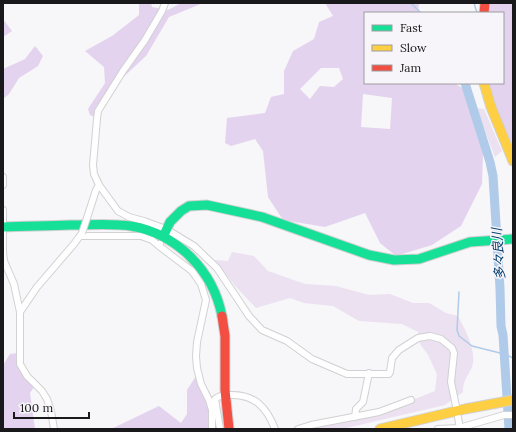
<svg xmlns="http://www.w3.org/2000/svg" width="516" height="432" font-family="Lora,'Noto Sans JP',serif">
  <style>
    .green { fill: #ebe1f1 }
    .forest { fill: #e3d3ee; fill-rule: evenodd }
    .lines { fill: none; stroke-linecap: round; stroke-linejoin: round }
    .stream { stroke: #b0cbe9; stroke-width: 1.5 }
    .river { stroke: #b0cbe9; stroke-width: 9 }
    .street-casing { stroke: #d1d0d2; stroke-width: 8 }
    .fast-casing { stroke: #d1d0d2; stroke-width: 11 }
    .slow-casing { stroke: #d1d0d2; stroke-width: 11 }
    .jam-casing { stroke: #d1d0d2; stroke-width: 11 }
    .street { stroke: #fefefe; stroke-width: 6 }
    .fast { stroke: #16e098; stroke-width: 9 }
    .slow { stroke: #ffcf43; stroke-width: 9 }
    .jam { stroke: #f24e42; stroke-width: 9 }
    .street-bridge-casing { stroke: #d1d0d2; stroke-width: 8; stroke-linecap: butt }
    .street-bridge { stroke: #fefefe; stroke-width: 6 }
    .labels { text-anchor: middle; stroke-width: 3; stroke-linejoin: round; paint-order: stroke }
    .water-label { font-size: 13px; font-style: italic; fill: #003e6f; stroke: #f7f5f9 }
  </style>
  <rect width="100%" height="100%" fill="#f7f6f8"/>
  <path class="green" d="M 476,108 L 484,109 L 502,151 L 495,157 Z
    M 232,252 L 254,256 L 268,271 L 305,284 L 336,286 L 369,295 L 390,294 L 413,303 L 429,303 L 446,313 L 458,316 C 465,329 475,348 473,363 C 471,374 463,377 463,392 L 445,405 L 342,429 L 298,429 L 392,408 L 435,391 L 437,374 L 428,355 L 420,344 L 418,332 L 402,324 L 359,321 L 333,306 L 304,303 L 290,298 L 256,308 L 236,287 L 215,260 L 228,261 Z"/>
  <path class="forest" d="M 140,3 L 151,3 L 152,7 L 168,10 L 181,3 L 203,3 L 169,17 L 146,56 L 117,83 L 100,114 L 95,117 L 90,115 L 88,109 L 105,83 L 104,67 L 85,51 L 112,36 L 139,15 L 139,4 Z
    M 325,3 L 419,3 L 418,13 L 365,13 L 365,83 L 454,83 L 464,89 L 483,153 L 482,184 L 461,226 L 432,245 L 396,256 L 380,243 L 365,213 L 325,227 L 283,220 L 268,197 L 263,151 L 255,139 L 231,146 L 225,143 L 227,118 L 265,113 L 271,97 L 284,94 L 284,71 L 293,51 L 314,39 L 319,22 L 333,16 ZM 321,68 L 339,68 L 343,79 L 334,87 L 320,86 L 310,99 L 300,89 ZM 363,94 L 392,98 L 390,129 L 361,127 Z
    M 487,3 L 513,3 L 513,151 L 487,83 L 503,83 L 503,13 L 486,13 Z
    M 3,19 L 12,31 L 3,37 Z
    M 35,46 L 43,56 L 38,66 L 19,78 L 9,94 L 3,99 L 3,69 L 25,59 Z
    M 18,353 L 18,368 L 34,387 L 30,393 L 35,429 L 3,429 L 3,365 L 10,354 Z
    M 196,376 L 209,394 L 214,429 L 111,429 L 159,406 L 181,423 L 187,414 L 187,390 Z"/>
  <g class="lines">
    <path class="stream" d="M 411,3 L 421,13
      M 474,3 L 477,13
      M 459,292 L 457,330 L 459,336 L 472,346 L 504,354 L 513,358"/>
    <path class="river" d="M 465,83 L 490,162 L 493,176 L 500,288 L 501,326 L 503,335 L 509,429"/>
    <defs>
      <path id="street" d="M 165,3 L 162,11 L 145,40 L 123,71 L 98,111 L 97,119 L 93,165 L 94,174 L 99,185 L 118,211 L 129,217 L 144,221 L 166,229 L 194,246 L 217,268 L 249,316 L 262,330 L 287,341 L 312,359 L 347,374 L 389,374 L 390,372 L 392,358 L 399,350 L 418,338 L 430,336 L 441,339 L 452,348 L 454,353 L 451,382 L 457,411
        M 3,185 L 3,177
        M 3,210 L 3,252 L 4,261 L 14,284 L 20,312 L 20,364 L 27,376 L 42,391 L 47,399 L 51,411 L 54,429
        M 87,218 L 96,190 L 99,185
        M 80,236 L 141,236 L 152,240 L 159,246 L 160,244
        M 159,246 L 192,271 L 201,284 L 206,300 L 197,342 L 196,356 L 197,368 L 201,384 L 209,400 L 212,410 L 212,429
        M 20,312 L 37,287 L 74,244 L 82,233
        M 355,417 L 356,409 L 363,402 L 369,373
        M 458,417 L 460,429
        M 220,429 L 215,399 C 219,395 225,395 230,395 C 255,394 267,408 275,429
        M 298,429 L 311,425 L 379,412 L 411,400
        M 438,429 L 459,428 L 504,415 L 513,415"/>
      <path id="fast" d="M 3,227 C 25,226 48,226 70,225 C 90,225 111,223 131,226 C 177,234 213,270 222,316
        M 163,237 L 170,222 L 181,211 L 189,206 L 207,205 L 262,217 L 369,255 L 394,260 L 419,259 L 470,242 L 513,239"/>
      <path id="slow" d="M 484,83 L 491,107 L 513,161
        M 380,429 L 465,409 L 513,400"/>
      <path id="jam" d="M 484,13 L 485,3
        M 222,316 L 225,336 L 225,390 L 229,429"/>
    </defs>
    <use href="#street" class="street-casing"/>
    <use href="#fast" class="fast-casing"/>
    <use href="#slow" class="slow-casing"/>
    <use href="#jam" class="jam-casing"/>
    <use href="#street" class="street"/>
    <use href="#fast" class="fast"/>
    <use href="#slow" class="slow"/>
    <use href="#jam" class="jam"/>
    <defs>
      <path id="street-bridge" d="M 82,233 L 87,218"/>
    </defs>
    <use href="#street-bridge" class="street-bridge-casing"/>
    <use href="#street-bridge" class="street-bridge"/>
  </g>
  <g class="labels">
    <g class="water-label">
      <text transform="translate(498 254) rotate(-94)" y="5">多々良川</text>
    </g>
  </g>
  <rect width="516" height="432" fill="none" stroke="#19181a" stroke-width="8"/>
  <rect x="364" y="12" width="140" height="72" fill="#f7f5f9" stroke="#9e9da0"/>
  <rect x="372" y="25" width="20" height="6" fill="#16e098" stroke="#9e9da0"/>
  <text x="400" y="32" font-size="12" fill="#19181a">Fast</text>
  <rect x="372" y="45" width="20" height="6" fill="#ffcf43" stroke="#9e9da0"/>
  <text x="400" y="52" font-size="12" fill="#19181a">Slow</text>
  <rect x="372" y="65" width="20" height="6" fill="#f24e42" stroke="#9e9da0"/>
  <text x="400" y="72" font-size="12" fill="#19181a">Jam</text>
  <path d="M14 412v6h75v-6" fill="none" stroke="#19181a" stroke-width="2"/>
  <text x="20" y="412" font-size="12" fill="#19181a" stroke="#f7f5f9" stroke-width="3" paint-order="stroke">100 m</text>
</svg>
